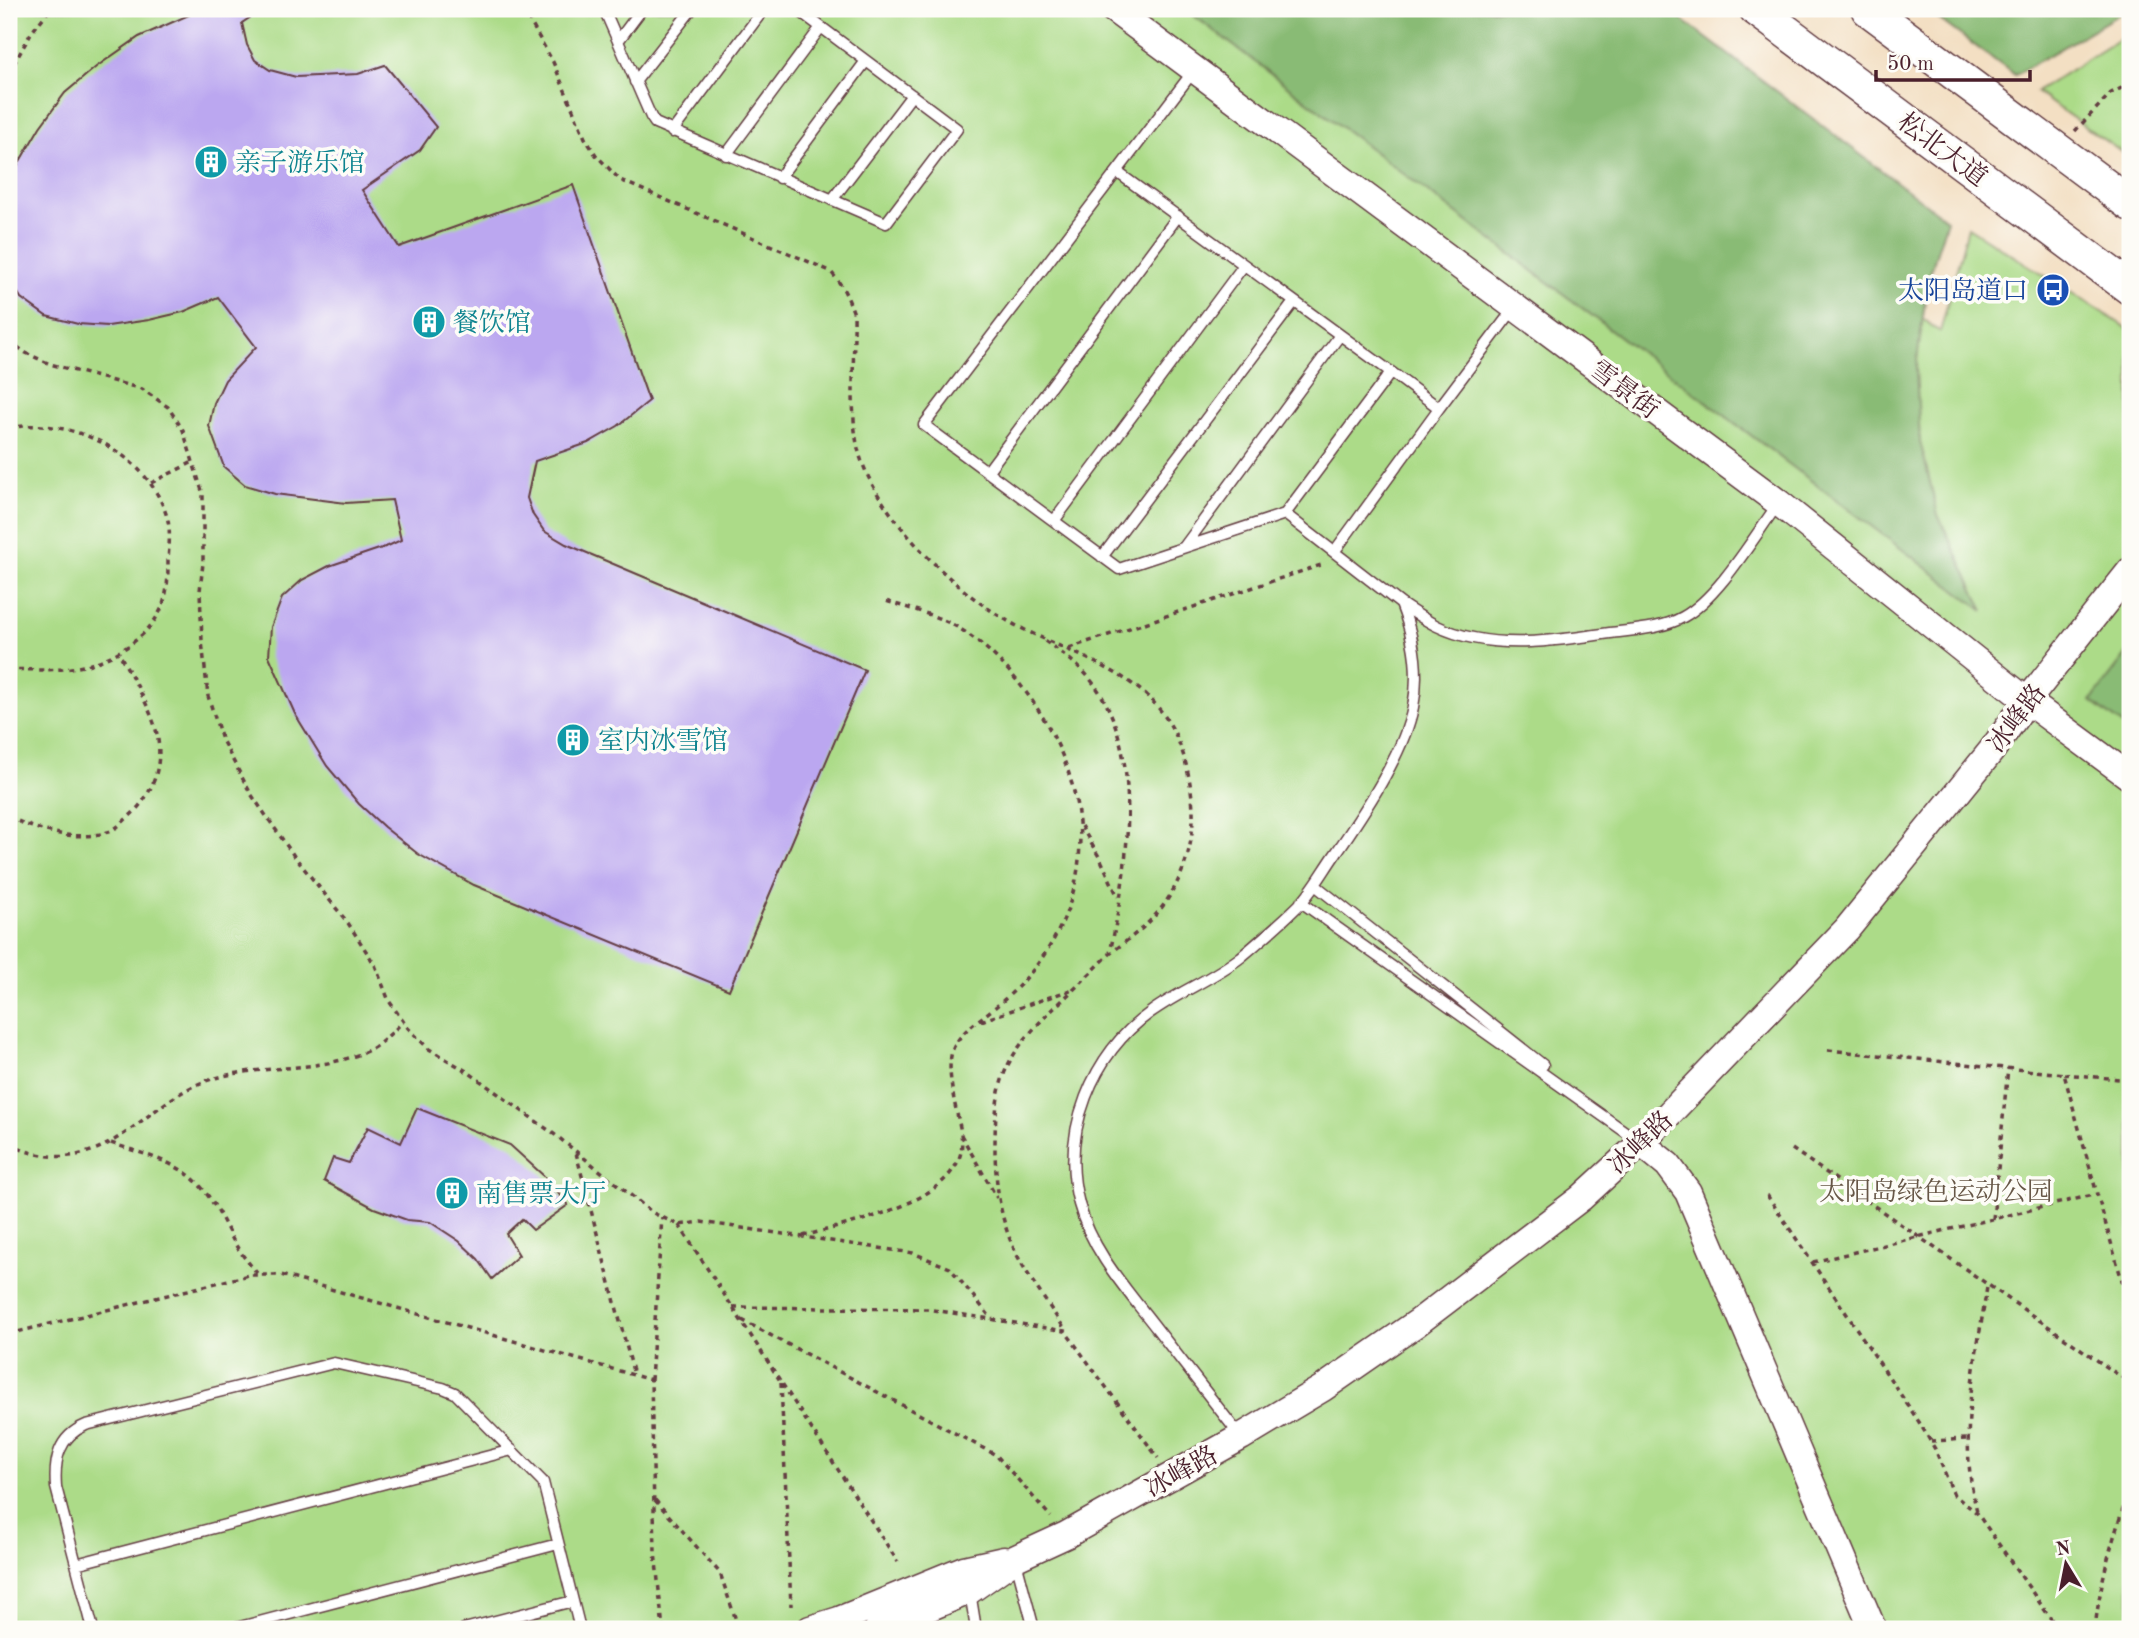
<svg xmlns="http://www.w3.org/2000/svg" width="2139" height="1638" font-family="'Old Standard TT','Noto Serif SC',serif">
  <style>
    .green { fill: #acdb88; stroke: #7b7d5a; stroke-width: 2 }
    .forest { fill: #89bb74; stroke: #6a6d50; stroke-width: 2 }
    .building { fill: #bba7f0 }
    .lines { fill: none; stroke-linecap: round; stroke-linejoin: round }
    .service-casing { stroke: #633c42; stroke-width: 13 }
    .tertiary-casing { stroke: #633c42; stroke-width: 29 }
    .trunk-casing { stroke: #633c42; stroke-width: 36 }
    .path { stroke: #633c42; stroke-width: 3.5; stroke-dasharray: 5 5; stroke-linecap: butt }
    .service { stroke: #fff; stroke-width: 10 }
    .tertiary { stroke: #fff; stroke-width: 26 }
    .trunk { stroke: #fff; stroke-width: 33 }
    .labels { text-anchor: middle; stroke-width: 7; stroke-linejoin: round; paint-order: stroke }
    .street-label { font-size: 26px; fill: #4a1f2b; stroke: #fdfcf7 }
    .culture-label { font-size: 26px; fill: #0d838f; stroke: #fdfcf7; text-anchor: start }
    .transit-label { font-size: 26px; fill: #164399; stroke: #fdfcf7; text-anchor: end }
    .park-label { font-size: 26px; fill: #675747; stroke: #fdfcf7 }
  </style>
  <rect width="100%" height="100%" fill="#fdfcf7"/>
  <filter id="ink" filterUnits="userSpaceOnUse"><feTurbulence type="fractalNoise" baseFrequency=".0143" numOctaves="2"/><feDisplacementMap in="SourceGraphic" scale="14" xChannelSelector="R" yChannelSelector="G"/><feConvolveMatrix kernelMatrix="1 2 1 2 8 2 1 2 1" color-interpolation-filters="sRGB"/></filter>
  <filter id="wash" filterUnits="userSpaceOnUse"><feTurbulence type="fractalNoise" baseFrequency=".00686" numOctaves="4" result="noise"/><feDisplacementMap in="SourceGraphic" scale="28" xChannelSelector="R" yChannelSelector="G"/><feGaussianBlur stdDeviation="1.57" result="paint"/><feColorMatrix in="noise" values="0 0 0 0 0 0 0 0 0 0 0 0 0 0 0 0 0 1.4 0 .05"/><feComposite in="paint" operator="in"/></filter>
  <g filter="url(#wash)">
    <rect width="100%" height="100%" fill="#f3dfc3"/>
    <path class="green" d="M 9,9 L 1526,9 L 1940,332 L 1968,227 L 2130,330 L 2130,1629 L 9,1629 Z
      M 2130,32 L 2130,158 L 2036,92 Z"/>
    <path class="forest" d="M 1185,9 L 1668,9 L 1947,220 L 1928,280 L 1916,368 L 1920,441 L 1938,515 L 1984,611 Z
      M 1925,9 L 2128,9 L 2015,75 Z
      M 2130,650 L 2130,731 L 2091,701 Z"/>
    <g id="blocks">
      <path class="building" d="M 197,9 L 263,9 L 242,23 L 247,45 L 255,60 L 270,70 L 296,77 L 358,74 L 385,65 L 436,127 L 420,150 L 362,190 L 399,247 L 573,185 L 649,401 L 618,426 L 588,443 L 535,461 L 527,498 L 533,515 L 544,531 L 566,544 L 865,670 L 729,990 L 474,885 L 418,854 L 384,827 L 359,804 L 327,766 L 295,714 L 269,656 L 271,627 L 282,598 L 302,580 L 329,566 L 388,546 L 401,540 L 392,500 L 346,503 L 275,494 L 245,485 L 224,467 L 209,426 L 214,403 L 225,380 L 256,347 L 218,297 L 183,312 L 149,320 L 108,326 L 78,324 L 46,316 L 21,298 L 9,278 L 9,185 L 13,173 L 40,127 L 65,93 L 96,67 L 139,37 L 189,15 Z
        M 417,1108 L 510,1145 L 545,1177 L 568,1205 L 533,1230 L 522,1219 L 506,1234 L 519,1255 L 492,1279 L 478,1259 L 459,1241 L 430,1222 L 407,1220 L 374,1208 L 324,1181 L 333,1158 L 349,1163 L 368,1127 L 401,1143 Z"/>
    </g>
  </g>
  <g filter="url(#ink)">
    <use href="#blocks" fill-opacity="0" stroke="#633c42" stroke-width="2"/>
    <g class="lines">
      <defs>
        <path id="service" d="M 604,9 L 651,117 L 655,123 L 886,223 L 957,129 L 797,9
          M 618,41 L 642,9
          M 1195,69 L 924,425 L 1119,569 L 1285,514
          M 635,82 L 692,9
          M 672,132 L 764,9
          M 726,155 L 821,27
          M 1117,172 L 1391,372
          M 779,178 L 866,61
          M 832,200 L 912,95
          M 987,472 L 1178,216
          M 1054,521 L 1244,265
          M 1184,547 L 1340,335
          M 1334,552 L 1439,408
          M 1102,557 L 1294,302
          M 1401,604 C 1413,612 1425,620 1437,626 C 1491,652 1554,641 1610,633 C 1633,630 1662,629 1683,617 C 1719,597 1753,538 1778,504
          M 1315,885 L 1543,1065
          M 1301,902 L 1641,1143
          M 1241,1437 C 1213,1401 1185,1365 1157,1329 C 1127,1290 1092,1252 1079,1204 C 1060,1133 1092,1054 1151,1012 C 1180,991 1213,979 1241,957 C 1261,940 1282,922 1300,904 C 1313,890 1323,872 1334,856 C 1361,817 1404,754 1413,707 C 1420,672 1414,637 1401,604 L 1285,514 L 1391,372 L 1439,408 L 1515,307
          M 1016,1561 L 1034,1629
          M 76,1564 L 512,1450
          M 970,1592 L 976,1629
          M 93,1629 L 56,1487 C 54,1460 58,1437 86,1425 L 334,1363 L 443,1388 L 455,1393 L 543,1482 L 580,1629
          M 232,1629 L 558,1544
          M 464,1629 L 573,1601"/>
        <path id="tertiary" d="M 1113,9 L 1779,503 L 2027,701 L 2130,777
          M 1641,1143 L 1668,1165 L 1688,1192 L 1873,1629
          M 810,1629 L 839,1620 L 964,1569 L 1004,1560
          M 878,1629 L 969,1591 L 1016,1558 L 1066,1535 L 1241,1437 L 1323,1388 L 1417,1323 L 1581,1198 L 1641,1143 L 1847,929 L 1992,750 L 2027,701 L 2130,571"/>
        <path id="trunk" d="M 1756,9 L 2130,288
          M 1868,9 L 2130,204"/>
      </defs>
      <use href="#service" class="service-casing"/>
      <use href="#tertiary" class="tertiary-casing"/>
      <use href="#trunk" class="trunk-casing"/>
      <path class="path" d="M 523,9 L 553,62 L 585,138 L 596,155 L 620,180 L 830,271 C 842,284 848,297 854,314 C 855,355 848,422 861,459 C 882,521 961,598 1019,627 C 1109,672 1179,681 1192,798 C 1197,838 1184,880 1159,911 C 1145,928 1127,940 1111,953 C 1097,966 1084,980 1070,993 C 1047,1015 1023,1036 1008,1065 C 995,1091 995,1123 995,1152 C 996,1187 1000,1219 1015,1251 C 1029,1279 1049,1305 1066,1331
        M 9,73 L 31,33 L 50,9
        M 2124,87 L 2130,97
        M 2075,131 L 2111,93 L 2130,84
        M 9,341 L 26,353 L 50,364 L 142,389 L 168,407 L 183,430 L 203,494 L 203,563 L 200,591 L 202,641 L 208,696 L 222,740 L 251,794 L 294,856 L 348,923 L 375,965 L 389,1001 L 408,1028 L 429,1049 L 468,1072 L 558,1137 L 653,1213 L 679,1225 L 701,1222 L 913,1253 L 950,1268 L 992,1319
        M 9,428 C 72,416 148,453 167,517 C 171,530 169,546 168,560 C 168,576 168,592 162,607 C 149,638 111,661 78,667 C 56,671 31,670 9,669
        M 151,483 L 193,462
        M 1045,641 C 1060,652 1078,664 1090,679 C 1147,749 1127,871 1110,953
        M 1069,648 L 1324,564
        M 9,817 C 37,831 76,842 108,832 C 114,830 120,825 125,820 C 151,799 164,768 157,734 C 151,707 131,676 118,651
        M 1081,826 L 1101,860 L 1118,897
        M 981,1021 L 1073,989
        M 1828,1050 L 2064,1074 L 2097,1194
        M 2064,1074 L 2130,1080
        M 961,1135 L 997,1198
        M 111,1143 C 134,1151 162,1158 183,1171 C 209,1188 220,1216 234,1242 C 240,1253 249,1263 257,1273
        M 9,1144 C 31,1155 57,1160 81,1154 C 126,1143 153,1105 194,1086 C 249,1060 316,1077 371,1049 C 382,1043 393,1031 403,1022
        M 1792,1149 L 2130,1383
        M 576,1153 L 634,1375
        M 1767,1195 L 1919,1422 L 1935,1449 L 1954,1495 L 1977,1513 L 2058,1629
        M 1993,1219 L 2008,1068
        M 679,1225 L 898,1562
        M 803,1236 C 846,1224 949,1205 961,1152 C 964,1136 957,1116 954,1100 C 951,1083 946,1058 956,1043 C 966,1027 985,1016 999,1004 C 1019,988 1038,966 1051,944 C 1102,858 1081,763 1022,687 C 1006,666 987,647 965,632 C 942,616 913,610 886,601
        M 1813,1262 L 2097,1194 L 2130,1308
        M 733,1307 L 927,1309 L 1065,1331 L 1158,1458
        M 742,1320 L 996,1455 L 1051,1517
        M 9,1334 L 249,1275 L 281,1275 L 651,1380 L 655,1552 L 663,1629
        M 651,1380 L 662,1217
        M 781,1383 L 791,1606
        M 1931,1441 L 1967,1439
        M 655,1500 L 720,1573 L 739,1629
        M 1977,1511 C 1957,1438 1976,1360 1987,1287
        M 2095,1629 C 2100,1581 2113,1535 2130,1490"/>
      <use href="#service" class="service"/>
      <use href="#tertiary" class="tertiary"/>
      <use href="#trunk" class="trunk"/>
    </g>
  </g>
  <defs>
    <symbol id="building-disc" viewBox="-11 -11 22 22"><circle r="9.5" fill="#0f9aa8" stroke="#fdfcf7"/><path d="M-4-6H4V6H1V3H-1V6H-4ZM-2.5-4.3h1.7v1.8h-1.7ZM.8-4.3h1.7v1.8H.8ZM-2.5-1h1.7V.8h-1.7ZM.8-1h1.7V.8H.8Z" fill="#fff"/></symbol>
    <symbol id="bus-disc" viewBox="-11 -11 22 22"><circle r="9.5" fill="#1a4fb4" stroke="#fdfcf7"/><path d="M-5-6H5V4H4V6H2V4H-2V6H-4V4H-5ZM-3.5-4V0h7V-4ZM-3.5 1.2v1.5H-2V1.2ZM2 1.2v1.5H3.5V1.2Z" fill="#fff"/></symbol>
  </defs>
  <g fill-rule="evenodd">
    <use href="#building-disc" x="192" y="143" width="38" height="38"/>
    <use href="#bus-disc" x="2034" y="271" width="38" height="38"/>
    <use href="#building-disc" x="410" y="303" width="38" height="38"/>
    <use href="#building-disc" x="554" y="721" width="38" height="38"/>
    <use href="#building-disc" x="433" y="1174" width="38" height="38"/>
  </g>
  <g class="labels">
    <g class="street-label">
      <text transform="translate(1943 149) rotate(37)" y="9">松北大道</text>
      <text transform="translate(1625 389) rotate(37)" y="9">雪景街</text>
      <text transform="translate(2016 718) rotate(-53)" y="9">冰峰路</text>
      <text transform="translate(1640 1142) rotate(-44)" y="9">冰峰路</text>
      <text transform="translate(1181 1471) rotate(-29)" y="9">冰峰路</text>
    </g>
    <g class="culture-label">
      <text x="235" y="171">亲子游乐馆</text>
      <text x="453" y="331">餐饮馆</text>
      <text x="598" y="749">室内冰雪馆</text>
      <text x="476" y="1202">南售票大厅</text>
    </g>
    <g class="transit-label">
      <text x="2028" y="299">太阳岛道口</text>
    </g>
    <g class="park-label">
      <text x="1936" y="1200">太阳岛绿色运动公园</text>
    </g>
  </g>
  <rect width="2139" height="1638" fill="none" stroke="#fdfcf7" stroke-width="35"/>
  <g transform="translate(2066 1564) rotate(350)" stroke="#fdfcf7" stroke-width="5" paint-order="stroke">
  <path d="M0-5L12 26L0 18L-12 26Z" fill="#4a1f2b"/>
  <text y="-10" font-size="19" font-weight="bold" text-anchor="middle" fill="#4a1f2b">N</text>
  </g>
  <path d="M1876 70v10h154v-10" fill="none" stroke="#4a1f2b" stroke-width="3.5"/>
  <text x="1887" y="70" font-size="21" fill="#4a1f2b" stroke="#fdfcf7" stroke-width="5" paint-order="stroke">50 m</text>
</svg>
